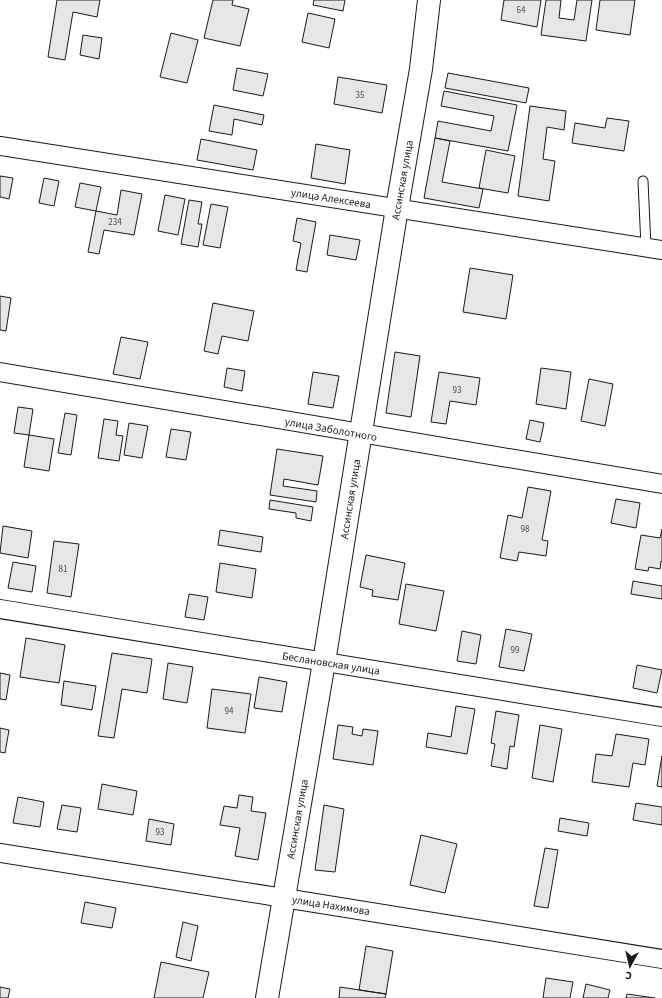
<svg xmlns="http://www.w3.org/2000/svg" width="662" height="998" font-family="'Source Sans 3',sans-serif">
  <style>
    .building { fill: #e6e6e6; stroke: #1a1a1a }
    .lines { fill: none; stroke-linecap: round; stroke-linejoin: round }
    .lane-casing { stroke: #1a1a1a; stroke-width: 11 }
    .street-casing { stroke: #1a1a1a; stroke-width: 20 }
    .secondary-casing { stroke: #1a1a1a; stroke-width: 24 }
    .lane { stroke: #fff; stroke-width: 9 }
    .street { stroke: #fff; stroke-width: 18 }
    .secondary { stroke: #fff; stroke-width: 22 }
    .labels { text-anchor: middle; stroke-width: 3; stroke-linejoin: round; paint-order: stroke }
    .number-label { font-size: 9px; fill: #4d4d4d }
    .street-label { font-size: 11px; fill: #1a1a1a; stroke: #fff }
  </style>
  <rect width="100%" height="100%" fill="#fff"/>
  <path class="building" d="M 57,0 L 100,0 L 97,17 L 73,12 L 65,60 L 48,57 Z
    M 213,0 L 233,0 L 232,5 L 249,9 L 240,46 L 204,38 Z
    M 314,0 L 345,0 L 343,11 L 313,5 Z
    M 504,0 L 541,0 L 537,27 L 501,20 Z
    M 546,0 L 561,0 L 559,18 L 574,20 L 577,0 L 592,0 L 586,41 L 541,35 Z
    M 600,0 L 635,0 L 630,35 L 596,30 Z
    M 308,13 L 335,19 L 329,48 L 302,42 Z
    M 171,33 L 198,40 L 187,83 L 160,77 Z
    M 83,35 L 102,38 L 99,59 L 80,55 Z
    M 237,68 L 268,74 L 263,96 L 233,90 Z
    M 448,73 L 529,88 L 526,103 L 445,88 Z
    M 338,77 L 387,85 L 382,113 L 334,104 Z
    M 444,91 L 517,105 L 508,151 L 435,138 L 438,121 L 491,131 L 494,116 L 441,106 Z
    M 214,105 L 264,115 L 262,125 L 234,119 L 232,135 L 209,131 Z
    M 530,106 L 566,111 L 564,130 L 547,127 L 543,159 L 555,161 L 549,201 L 518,196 Z
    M 607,118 L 629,121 L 624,151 L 572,143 L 575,123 L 605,128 Z
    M 435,138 L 450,141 L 442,182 L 483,189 L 479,208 L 424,198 Z
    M 201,139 L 257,150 L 253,170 L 197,160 Z
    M 316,144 L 350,150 L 345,184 L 311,178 Z
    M 486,150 L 515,156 L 508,193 L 479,188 Z
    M 0,176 L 13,178 L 9,199 L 0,197 Z
    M 44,178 L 59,181 L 54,206 L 39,203 Z
    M 80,183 L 101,187 L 96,211 L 75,207 Z
    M 121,190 L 142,194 L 134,235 L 104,230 L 99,254 L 88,252 L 96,211 L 117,215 Z
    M 165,195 L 185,199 L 178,235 L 158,231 Z
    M 189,200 L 202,202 L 198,224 L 202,224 L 198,247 L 181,244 Z
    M 211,204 L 228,207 L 220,248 L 203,245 Z
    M 297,218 L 316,222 L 307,272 L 296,270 L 301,243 L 293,241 Z
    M 330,235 L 360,240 L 356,260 L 327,255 Z
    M 470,268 L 513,275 L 506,319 L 463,312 Z
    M 0,296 L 11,298 L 6,331 L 0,330 Z
    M 213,303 L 254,311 L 248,341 L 222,336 L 218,354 L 204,351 Z
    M 121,337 L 148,342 L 140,379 L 113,374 Z
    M 395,352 L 420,356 L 411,417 L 386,413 Z
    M 227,368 L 245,371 L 242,391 L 224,387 Z
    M 541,368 L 571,372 L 566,409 L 536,404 Z
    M 313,372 L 339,376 L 333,408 L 308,404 Z
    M 439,372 L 480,378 L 476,405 L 450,401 L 446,424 L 431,422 Z
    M 589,379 L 613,384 L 605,426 L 581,421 Z
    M 18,407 L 33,409 L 29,435 L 14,433 Z
    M 65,413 L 77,415 L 71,455 L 58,453 Z
    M 104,419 L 118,421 L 116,435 L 123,436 L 119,461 L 98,458 Z
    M 530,420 L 544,423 L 540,442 L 526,439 Z
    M 129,423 L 148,426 L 142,458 L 124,455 Z
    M 171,429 L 191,432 L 186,460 L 166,457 Z
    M 29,435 L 54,439 L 49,471 L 24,467 Z
    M 277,449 L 323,456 L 318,485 L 284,479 L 283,486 L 317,491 L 316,502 L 270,495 Z
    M 528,487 L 551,491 L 542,540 L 548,541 L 546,556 L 519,552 L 517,561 L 500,558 L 508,515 L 522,518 Z
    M 616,499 L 640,503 L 636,528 L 611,523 Z
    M 270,500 L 313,507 L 311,521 L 296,518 L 296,513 L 269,509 Z
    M 3,526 L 32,531 L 28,558 L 0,553 Z
    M 662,529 L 662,562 L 661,561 L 660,569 L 649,567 L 648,571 L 635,569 L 641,535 L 660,538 Z
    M 220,530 L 263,537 L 261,552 L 218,545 Z
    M 54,541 L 79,544 L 71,597 L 47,593 Z
    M 366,555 L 405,563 L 398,600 L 372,596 L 373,590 L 360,587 Z
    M 13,562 L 36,566 L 32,592 L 8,588 Z
    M 220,563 L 256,569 L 252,598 L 216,592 Z
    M 633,581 L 662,586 L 662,599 L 631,594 Z
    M 406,584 L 444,591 L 436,631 L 399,624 Z
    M 189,594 L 208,597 L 204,620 L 185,617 Z
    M 506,629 L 532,634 L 524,671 L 499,667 Z
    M 462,631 L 481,635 L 476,664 L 457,661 Z
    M 26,638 L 65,645 L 59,683 L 20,677 Z
    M 112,653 L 152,659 L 147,693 L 122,689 L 114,738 L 98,736 Z
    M 168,663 L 193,667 L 187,703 L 163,699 Z
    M 637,665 L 662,670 L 657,693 L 633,688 Z
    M 0,673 L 10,675 L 6,700 L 0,699 Z
    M 259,677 L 287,682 L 282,712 L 254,708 Z
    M 64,681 L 96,686 L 92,710 L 61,705 Z
    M 212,689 L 251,694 L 245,733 L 207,728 Z
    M 456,706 L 475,709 L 467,754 L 426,747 L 428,733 L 451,737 Z
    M 496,711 L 519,715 L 514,747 L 510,746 L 507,769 L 491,766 L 495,744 L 491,743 Z
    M 338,725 L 353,727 L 352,734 L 362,736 L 363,729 L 378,731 L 373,765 L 333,759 Z
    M 540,725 L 562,729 L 553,782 L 532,778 Z
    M 0,728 L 9,730 L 5,753 L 0,752 Z
    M 616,734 L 649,739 L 645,765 L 633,763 L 629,787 L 592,782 L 596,754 L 612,756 Z
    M 662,756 L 662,787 L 657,786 Z
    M 102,784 L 137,791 L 133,815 L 98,809 Z
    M 239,795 L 253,797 L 251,811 L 266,813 L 258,860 L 235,856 L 240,828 L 220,825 L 224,806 L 237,808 Z
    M 18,797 L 44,802 L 40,827 L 13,823 Z
    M 636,803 L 662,807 L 662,825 L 633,820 Z
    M 62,805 L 81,808 L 77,832 L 57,829 Z
    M 324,805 L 344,809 L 335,872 L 315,870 Z
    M 560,818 L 589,823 L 587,836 L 558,831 Z
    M 149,819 L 174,824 L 171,845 L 146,841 Z
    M 421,835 L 457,844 L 445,893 L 410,885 Z
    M 545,848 L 558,850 L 548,908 L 534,906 Z
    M 85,902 L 116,908 L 112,928 L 81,923 Z
    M 183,922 L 198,926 L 191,961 L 176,957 Z
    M 366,946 L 393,951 L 386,994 L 359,990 Z
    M 161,962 L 209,972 L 203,998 L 154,998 Z
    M 546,978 L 573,982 L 570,998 L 543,998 Z
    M 586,984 L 610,990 L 608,998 L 583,998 Z
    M 0,987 L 10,989 L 8,998 L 0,998 Z
    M 340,987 L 386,994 L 385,998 L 339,998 Z
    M 627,994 L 655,998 L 626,998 Z"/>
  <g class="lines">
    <defs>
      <path id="lane" d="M 643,181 L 646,247"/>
      <path id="street" d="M 0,146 L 662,250
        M 0,372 L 662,484
        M 0,609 L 662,717
        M 0,853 L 284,898 L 662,959"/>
      <path id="secondary" d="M 267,998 L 324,662 L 397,208 L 421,69 L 429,0"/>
    </defs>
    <use href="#lane" class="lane-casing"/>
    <use href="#street" class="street-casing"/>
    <use href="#secondary" class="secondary-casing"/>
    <use href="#lane" class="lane"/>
    <use href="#street" class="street"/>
    <use href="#secondary" class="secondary"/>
  </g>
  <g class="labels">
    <g class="number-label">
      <text x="521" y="13">64</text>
      <text x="360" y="98">35</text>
      <text x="115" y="225">234</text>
      <text x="457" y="393">93</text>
      <text x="525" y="532">98</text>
      <text x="63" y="572">81</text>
      <text x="515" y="653">99</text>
      <text x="229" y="714">94</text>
      <text x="160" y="835">93</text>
    </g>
    <g class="street-label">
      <text transform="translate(402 180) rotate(-80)" y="4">Ассинская улица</text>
      <text transform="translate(331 198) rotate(9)" y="4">улица Алексеева</text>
      <text transform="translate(331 429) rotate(10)" y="4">улица Заболотного</text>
      <text transform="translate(350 499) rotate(-81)" y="4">Ассинская улица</text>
      <text transform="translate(331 663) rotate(9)" y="4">Беслановская улица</text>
      <text transform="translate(297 819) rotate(-80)" y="4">Ассинская улица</text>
      <text transform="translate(331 905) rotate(9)" y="4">улица Нахимова</text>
    </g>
  </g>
  <g transform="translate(630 966) rotate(188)" stroke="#ffffff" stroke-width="3" paint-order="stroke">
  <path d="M0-3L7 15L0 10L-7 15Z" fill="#1a1a1a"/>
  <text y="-6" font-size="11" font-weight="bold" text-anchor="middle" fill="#1a1a1a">С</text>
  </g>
</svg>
